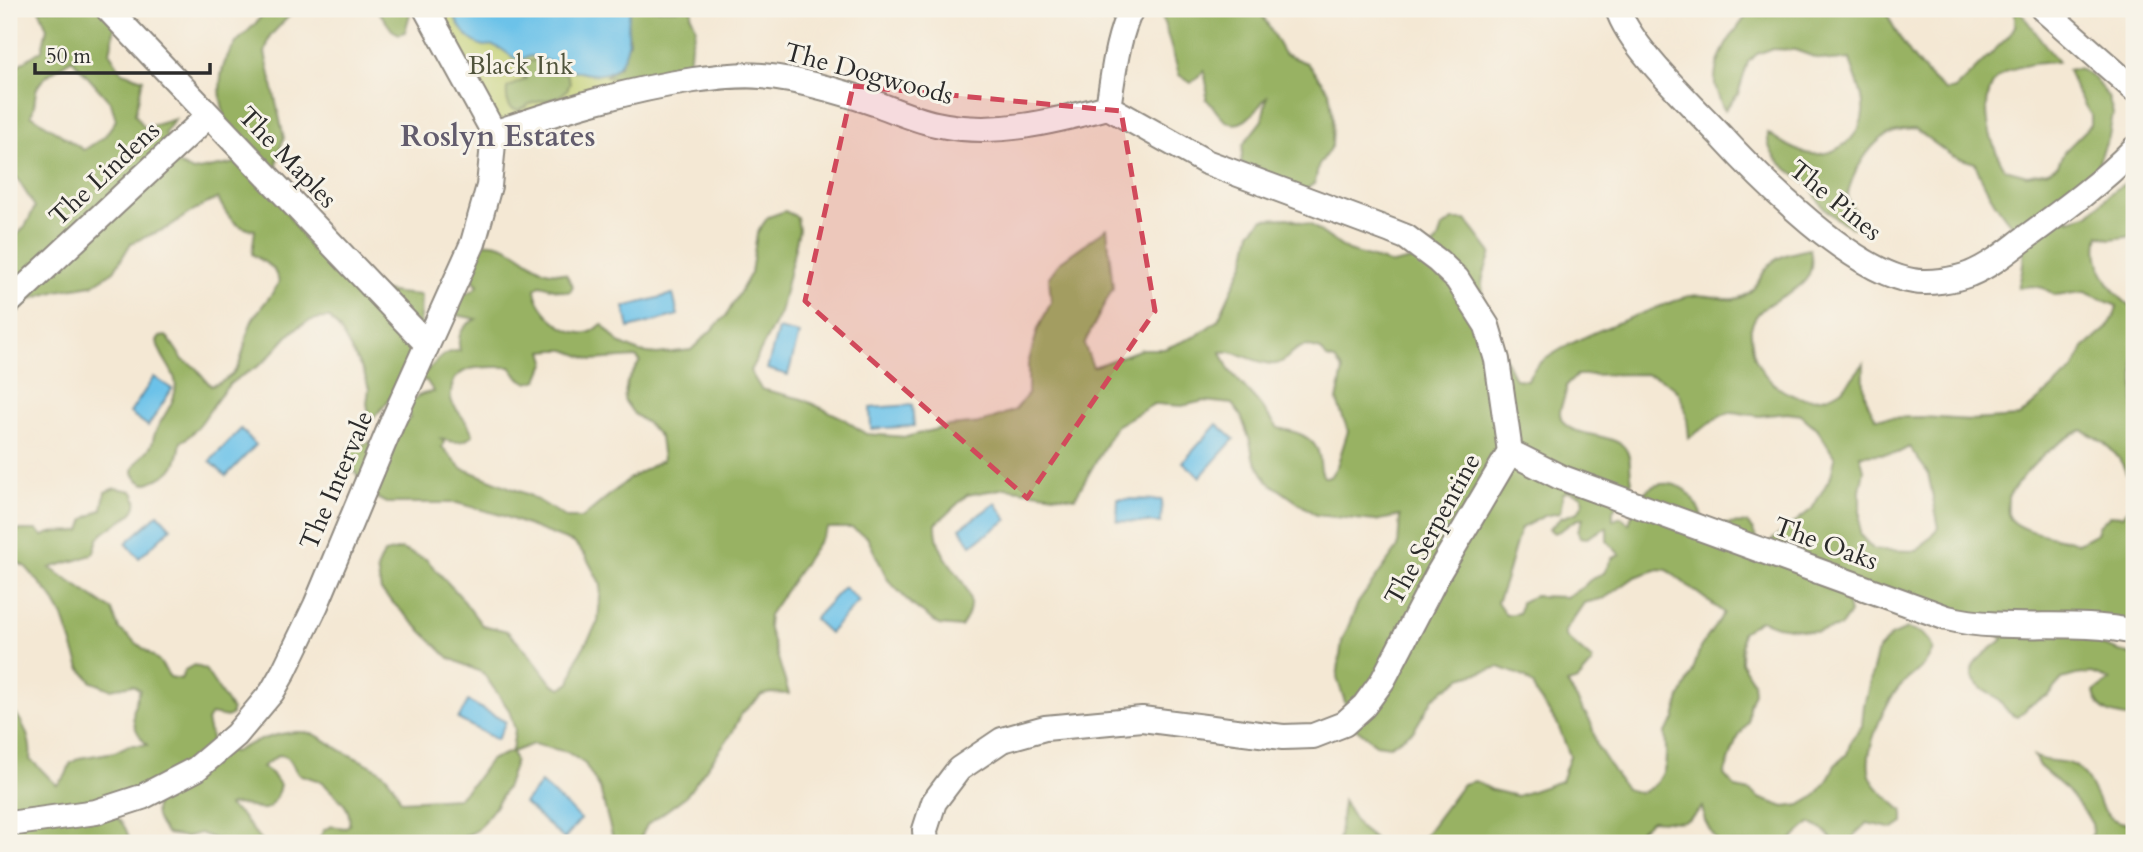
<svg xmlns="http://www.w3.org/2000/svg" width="2143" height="852" font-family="Cardo,serif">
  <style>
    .green { fill: #c1cf71; stroke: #767d4e; stroke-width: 2 }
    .forest { fill: #98b263; stroke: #626e47; stroke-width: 2; fill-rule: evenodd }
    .water { fill: #6cc2e9; stroke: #4c768a; stroke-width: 2 }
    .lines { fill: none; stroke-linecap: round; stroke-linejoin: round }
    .street-casing { stroke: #908a80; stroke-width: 28 }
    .street { stroke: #fff; stroke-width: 24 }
    .marked { fill: #d1495b; fill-opacity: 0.2; stroke: #d1495b; stroke-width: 5; stroke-dasharray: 14 9; stroke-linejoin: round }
    .labels { text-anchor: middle; stroke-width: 6; stroke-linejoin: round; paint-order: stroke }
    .park-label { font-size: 26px; fill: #50543c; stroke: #f7f3e8 }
    .street-label { font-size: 26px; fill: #2b2b2b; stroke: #f7f3e8 }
    .quarter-label { font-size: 30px; font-weight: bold; fill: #635d6e; stroke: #f7f3e8 }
  </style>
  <rect width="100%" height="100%" fill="#f7f3e8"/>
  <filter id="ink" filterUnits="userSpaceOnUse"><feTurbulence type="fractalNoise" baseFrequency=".0143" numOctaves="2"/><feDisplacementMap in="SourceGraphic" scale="14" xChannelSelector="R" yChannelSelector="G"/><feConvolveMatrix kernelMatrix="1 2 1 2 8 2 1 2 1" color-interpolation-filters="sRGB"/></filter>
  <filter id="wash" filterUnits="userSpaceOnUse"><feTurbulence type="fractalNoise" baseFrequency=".00686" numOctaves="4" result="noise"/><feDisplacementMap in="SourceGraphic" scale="28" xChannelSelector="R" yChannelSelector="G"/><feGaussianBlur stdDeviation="1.57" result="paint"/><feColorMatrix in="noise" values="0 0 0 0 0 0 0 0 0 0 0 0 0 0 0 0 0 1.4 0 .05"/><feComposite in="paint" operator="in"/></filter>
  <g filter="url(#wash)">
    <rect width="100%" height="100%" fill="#f4e8d4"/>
    <path class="green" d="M 426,9 L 661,9 L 660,85 L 494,133 Z"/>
    <path class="forest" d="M 39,9 L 118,9 L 110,53 L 122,72 L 143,79 L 135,114 L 145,128 L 175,119 L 165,133 L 178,164 L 193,171 L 241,162 C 226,122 205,80 237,42 C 247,31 259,23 265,9 L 296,9 L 270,36 L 265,53 L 284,138 L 278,154 L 276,175 L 283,207 L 312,251 C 334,257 343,275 362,284 C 380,292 402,294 421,295 L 420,320 L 428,370 C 438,360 445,350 460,351 C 456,335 462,326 476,319 L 446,313 L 448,292 C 459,293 471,296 478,285 L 471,278 L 463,278 L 481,243 C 508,240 521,258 543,270 C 549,273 558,272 566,274 L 573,286 L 570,292 C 559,292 550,287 540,285 L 535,289 C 537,310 565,336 587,333 C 594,332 597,328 602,324 L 619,343 L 639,352 L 657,354 L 691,350 L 726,316 L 751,273 L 757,233 L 768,217 L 785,211 L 797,217 L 799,230 L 780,313 L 750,371 L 761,389 L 802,399 L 841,417 L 866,434 L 906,437 L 949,426 L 981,423 L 1015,410 L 1028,394 L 1028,364 L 1038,329 L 1051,302 L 1049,277 L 1060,262 L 1107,228 L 1113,288 L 1084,344 L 1093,367 L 1142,349 L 1164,349 L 1196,336 L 1218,320 L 1245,261 L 1251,232 L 1263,219 L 1288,218 L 1311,225 L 1348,251 L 1393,264 L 1419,258 L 1437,242 L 1442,228 L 1453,220 L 1466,220 L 1491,253 C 1488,263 1482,275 1482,285 C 1484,317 1501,351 1515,379 L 1527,380 C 1531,374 1534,367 1540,363 C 1571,339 1624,320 1661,306 C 1671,303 1681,297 1691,296 C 1710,292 1727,305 1744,296 C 1757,289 1758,279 1767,268 C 1776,255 1796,252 1810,249 C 1822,301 1760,289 1751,328 C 1750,332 1752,339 1752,344 C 1756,383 1803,414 1839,391 C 1849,385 1857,371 1864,363 C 1863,385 1863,399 1876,418 L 1922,417 L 1971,420 L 2019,417 L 2073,370 L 2084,348 L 2107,328 L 2114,317 L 2117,306 L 2085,292 L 2055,295 L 2043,288 L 2031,286 L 2018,288 C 2023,271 2027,251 2018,234 C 2015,227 2008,222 2004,216 C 1993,201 1981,180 1975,163 L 1952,156 L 1915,129 C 1907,130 1899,130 1892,133 C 1870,140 1850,177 1847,198 L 1866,231 C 1848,227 1833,219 1821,204 C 1816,198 1814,190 1809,186 C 1791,170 1765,159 1768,133 C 1778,140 1790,148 1802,152 C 1829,161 1860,141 1863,113 C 1865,94 1854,77 1850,59 L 1834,61 L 1817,58 L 1795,50 L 1771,49 L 1757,54 L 1748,62 L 1738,94 L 1724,111 C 1721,102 1716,92 1715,84 C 1713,56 1736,29 1752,9 L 1885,9 C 1899,41 1919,70 1946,91 L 1955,89 L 2009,36 L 2015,26 L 2015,9 L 2018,9 L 2058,62 C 2041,63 2019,64 2004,73 C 1974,91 1990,146 2005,169 L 2027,175 L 2048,171 L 2058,165 L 2064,152 L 2091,125 L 2091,115 L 2076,91 L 2068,70 L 2078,68 L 2095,79 L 2108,97 L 2113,113 L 2109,136 L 2095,171 L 2078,182 L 2068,194 L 2069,220 L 2089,214 L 2114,190 L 2134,178 L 2134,236 L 2110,239 L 2099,235 C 2092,262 2108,289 2130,306 L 2134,306 L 2134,501 C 2126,463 2118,448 2082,430 C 2050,445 2027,468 2008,497 C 2008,502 2007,509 2008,514 C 2013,532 2061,537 2078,543 L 2097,533 L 2099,526 L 2110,515 L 2122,516 L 2134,503 L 2134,623 L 2087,640 L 2134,656 L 2134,718 C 2117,716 2097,714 2094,692 L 2110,680 L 2092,673 L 2076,675 L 2062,679 L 2048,695 L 2028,706 L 2024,712 L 2017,717 C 2006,714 2004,704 1997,698 C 1992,694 1986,693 1982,689 C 1955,666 1989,653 2003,639 L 1992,629 L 1828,584 L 1847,600 L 1850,613 L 1840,627 L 1816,632 L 1777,626 L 1761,620 L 1742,632 L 1741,662 L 1753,682 L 1754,692 L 1749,705 L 1748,722 L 1736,741 L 1724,775 L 1736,788 L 1750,791 L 1759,798 L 1784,807 L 1800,805 L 1814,797 L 1826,783 L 1835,765 L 1847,754 L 1851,740 L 1862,726 L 1864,705 L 1878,650 L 1891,636 L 1907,629 L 1921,633 L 1929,640 L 1933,649 C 1924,670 1916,671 1901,685 C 1885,702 1863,751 1870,775 C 1874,789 1893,801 1903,811 L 1903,823 L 1894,829 L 1867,823 L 1855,834 L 1853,843 L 1835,843 L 1826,832 L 1810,823 L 1788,843 L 1717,843 L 1705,821 L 1702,807 C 1685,828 1676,821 1652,820 L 1635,834 L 1631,843 L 1419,843 L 1463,784 L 1475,781 L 1492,790 L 1517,796 L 1561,781 L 1570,756 L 1557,723 L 1536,694 L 1534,686 L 1525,677 L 1499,667 L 1461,678 L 1434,697 L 1414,730 L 1390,746 L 1376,744 L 1353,726 L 1337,678 L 1342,641 L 1358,603 L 1398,547 L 1400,516 L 1375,521 L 1316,515 L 1294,500 L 1267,481 L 1253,457 L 1250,441 L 1241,416 L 1232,404 L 1204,401 L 1182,406 L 1154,404 L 1116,426 L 1075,498 L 1006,488 L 967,495 L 936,524 C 934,570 992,585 961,627 L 939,625 L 911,604 L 888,580 L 867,537 L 852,528 L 828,528 L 769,615 L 768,626 L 789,694 L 771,693 L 762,695 L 742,713 L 732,733 L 686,796 L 647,825 L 638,843 L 614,843 L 600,789 L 585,764 L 567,752 L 533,744 L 512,752 L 515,762 L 507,786 L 495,807 L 477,830 L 455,842 L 317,843 L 324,830 L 331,826 L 345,828 L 349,825 C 353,803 332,796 323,782 L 298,774 C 291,764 292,757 279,755 L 262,767 L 273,775 L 280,785 C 269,830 250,797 228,806 L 240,814 L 263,843 L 226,843 L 200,833 L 186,837 L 167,834 C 156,822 152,813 158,796 L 112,814 C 122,821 129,831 129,843 L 9,843 L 9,703 C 21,720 33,738 30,760 C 41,767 47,777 57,785 L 66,775 L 70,764 L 79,758 L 115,752 L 129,745 L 147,745 C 130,727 130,712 140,690 L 133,685 L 110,689 L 92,682 L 80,668 L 63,617 L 52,597 L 26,567 L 11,559 L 9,555 L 9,530 L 36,530 L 43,536 C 59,528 69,534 81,530 L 85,519 L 102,509 L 105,492 L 115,488 L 132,491 C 150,517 108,522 98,539 C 95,545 97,550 92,554 C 86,559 59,564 50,568 L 112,610 L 119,629 L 159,661 L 170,677 L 181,679 L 185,670 L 194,665 L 205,669 L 232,710 L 232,714 L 227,717 L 211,714 L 207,721 L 212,742 L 234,752 C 253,741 291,727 313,734 C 324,738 335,748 346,753 C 376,769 387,767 401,801 L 458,798 L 474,782 L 490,760 L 512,751 L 515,730 L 509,710 L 483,673 L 449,658 L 381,591 L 377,569 L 384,553 L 401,549 L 426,559 L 460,596 L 482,625 L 507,631 L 529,654 L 552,684 L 561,688 L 570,683 L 578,657 L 598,622 L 601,585 L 585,555 L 574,543 L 501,515 L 457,503 L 386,503 L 369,494 L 352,467 L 349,448 C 380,439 385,441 410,418 L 407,408 C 415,396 420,393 434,392 L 426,380 C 390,386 394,399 370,421 L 367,403 L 369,389 L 364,373 L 340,330 L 330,318 C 294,316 285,345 261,364 C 251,372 238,376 229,385 C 211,403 203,429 181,442 C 177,471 171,474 145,484 C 119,472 142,459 151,446 C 154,441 152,442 154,436 C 158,422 170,411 174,396 C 182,373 160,362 157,341 L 160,337 L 166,336 L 169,339 L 183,360 L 195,367 L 211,386 C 249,374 239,350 252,321 C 259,307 276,293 279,281 L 273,268 L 252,254 L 255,230 C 235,229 226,215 218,198 L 194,210 L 167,228 L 131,243 L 114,271 L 92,285 L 57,291 L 31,299 L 9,321 L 9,243 L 25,227 L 35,207 L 15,175 L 9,170 L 9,71 L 42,50 L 47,28 ZM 72,59 L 111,103 L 116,120 L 104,137 L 84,150 L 31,115 C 36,105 34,96 37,88 C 43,75 61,67 72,59 ZM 1306,346 L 1321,350 L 1327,358 L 1335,360 L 1343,370 L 1337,401 L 1348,431 L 1337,466 L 1330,477 L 1324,477 C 1319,470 1321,463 1319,455 C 1315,436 1294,431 1278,428 L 1257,401 L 1229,370 L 1221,352 C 1239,350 1254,363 1272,364 C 1286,366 1291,347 1306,346 ZM 554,350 L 566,350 L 592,360 L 636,357 L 640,361 L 627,382 L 624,400 L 634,414 L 648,424 L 660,437 L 663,460 L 630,478 L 582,518 L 567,518 L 529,495 L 461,468 L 442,447 L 444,442 L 441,439 C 454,442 462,445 473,435 C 469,422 458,414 452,402 C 450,398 451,391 452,386 C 458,362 491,368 510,367 L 518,377 L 528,383 L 538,380 L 546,361 L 543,351 ZM 1645,374 C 1683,382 1686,403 1689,438 L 1720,416 L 1733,412 L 1759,416 L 1787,413 L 1801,415 L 1818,430 L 1835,458 L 1831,476 L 1812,509 L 1772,540 L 1768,547 L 1757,541 L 1753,530 L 1747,523 L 1726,524 L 1708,534 C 1701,511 1691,480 1661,484 C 1654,485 1648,488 1643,494 C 1636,501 1632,514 1629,524 L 1621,517 L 1613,520 L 1613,511 L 1632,481 C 1629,470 1632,457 1625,448 C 1612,431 1560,439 1560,413 C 1560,404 1567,397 1566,386 L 1577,375 ZM 1909,447 L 1928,473 L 1939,528 L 1917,551 L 1874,550 L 1860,535 L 1860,490 L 1864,470 L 1860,455 L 1898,453 ZM 1568,491 L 1581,495 L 1584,501 L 1578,512 L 1561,518 L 1549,529 L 1554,533 C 1565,531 1571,519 1583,518 L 1578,531 L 1580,537 L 1587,538 L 1607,527 L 1607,541 L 1620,555 L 1612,558 L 1604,573 L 1592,578 L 1583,587 L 1566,597 L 1535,596 L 1521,602 L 1519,613 L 1506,615 L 1497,602 C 1508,578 1512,552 1521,528 L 1544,516 L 1560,513 L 1563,494 ZM 1659,569 L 1667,570 L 1724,613 L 1700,648 L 1692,674 L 1680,697 L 1675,719 L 1665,732 C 1667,759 1670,780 1641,793 L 1625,789 L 1603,755 L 1597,746 L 1591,723 L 1567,683 L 1578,680 L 1592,664 L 1592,660 L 1565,636 L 1565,631 L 1584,603 L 1605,598 L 1635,577 Z
      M 377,9 L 407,9 L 410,14 L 405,32 L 399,34 L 392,30 Z
      M 631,9 L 692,9 L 691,16 L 696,27 L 691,45 L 689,67 C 674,76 622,86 606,76 L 619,66 L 629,42 L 627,19 Z
      M 1161,9 L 1259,9 L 1284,54 L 1307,63 L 1329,91 L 1333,118 L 1332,145 L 1318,167 L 1315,183 L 1304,191 L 1241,163 L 1243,145 L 1262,120 L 1267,97 C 1257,107 1244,132 1226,121 C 1219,117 1213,105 1206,99 L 1207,86 L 1204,71 L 1191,83 L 1179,75 C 1174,53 1165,32 1161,9 Z
      M 537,60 L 567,74 L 570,83 C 565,100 547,99 533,103 C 522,106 533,104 523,108 C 508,115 506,99 507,88 L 526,79 L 518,69 L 525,62 Z
      M 2034,756 C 2049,765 2067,757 2080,770 C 2100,789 2096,826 2134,823 L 2134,843 L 2088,843 L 2093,832 L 2092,824 L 2086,814 L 2067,790 L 2039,766 Z
      M 1343,801 L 1359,827 L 1379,843 L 1338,843 Z"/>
    <path class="water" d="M 451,9 L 631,9 C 625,23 631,37 626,51 C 612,97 559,62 531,56 C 509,64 512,52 495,46 C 492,45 487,46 484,46 C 465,41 458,24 451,9 Z
      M 673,294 L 678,315 L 629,328 L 624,307 Z
      M 778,329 L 799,334 L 788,375 L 767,369 Z
      M 154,377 L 172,389 L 148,426 L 130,413 Z
      M 912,405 L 914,426 L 871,429 L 870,408 Z
      M 1217,424 L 1234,439 L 1200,477 L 1183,462 Z
      M 241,429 L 256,445 L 226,476 L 210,461 Z
      M 1118,499 L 1162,500 L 1161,523 L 1117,521 Z
      M 996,503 L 1007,520 L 971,545 L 960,528 Z
      M 158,514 L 171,528 L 139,558 L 126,543 Z
      M 844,587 L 859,601 L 829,633 L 814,619 Z
      M 468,701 L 506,722 L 497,740 L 458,719 Z
      M 541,783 L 581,819 L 564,839 L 524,803 Z"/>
  </g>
  <g filter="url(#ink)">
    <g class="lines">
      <defs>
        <path id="street" d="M 108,9 L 427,344
          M 1618,9 C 1628,45 1693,106 1721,136 C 1762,181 1853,272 1913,281 C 1929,284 1954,280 1970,274 C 1992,265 2009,250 2028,236 C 2065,209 2102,182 2134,149
          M 2043,9 L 2134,89
          M 494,133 C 559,111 625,90 694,80 C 716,77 739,74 762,76 C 802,80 843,92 880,105 C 898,112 917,120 936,124 C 994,137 1052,122 1108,107
          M 9,302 L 208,116
          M 1510,452 L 1560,477 L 1947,618 C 2009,633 2073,618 2134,632
          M 9,824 L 96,812 L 142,797 L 196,769 L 236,735 L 272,692 L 284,671 L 316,605 L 392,423 L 473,243 L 489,186 L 494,133 L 426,9
          M 926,843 L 925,830 L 934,802 L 959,769 L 1002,740 L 1045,728 L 1142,719 L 1283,737 L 1313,736 L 1344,724 L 1364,706 L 1383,680 L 1439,572 L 1510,452 L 1497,360 L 1487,326 L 1457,279 L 1438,261 L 1406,237 L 1391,231 L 1206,162 L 1108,107 C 1114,73 1116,41 1131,9"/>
      </defs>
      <use href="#street" class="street-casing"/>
      <use href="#street" class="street"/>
    </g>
  </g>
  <path class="marked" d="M 853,86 L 1121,111 L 1155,311 L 1027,498 L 805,301 Z"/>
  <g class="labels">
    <g class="park-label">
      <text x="521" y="74">Black Ink</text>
    </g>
    <g class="street-label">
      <text transform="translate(869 73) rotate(15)" y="9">The Dogwoods</text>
      <text transform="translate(288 157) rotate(46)" y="9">The Maples</text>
      <text transform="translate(104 173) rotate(-43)" y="9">The Lindens</text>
      <text transform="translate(1836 200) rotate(39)" y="9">The Pines</text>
      <text transform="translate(336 480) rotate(-67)" y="9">The Intervale</text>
      <text transform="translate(1432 529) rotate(-61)" y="9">The Serpentine</text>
      <text transform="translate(1826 543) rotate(20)" y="9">The Oaks</text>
    </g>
    <g class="quarter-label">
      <text x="498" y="146">Roslyn Estates</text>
    </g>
  </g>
  <rect width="2143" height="852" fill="none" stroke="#f7f3e8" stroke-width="35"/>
  <path d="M35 63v10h175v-10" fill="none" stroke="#2b2b2b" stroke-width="3.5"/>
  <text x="46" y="63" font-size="21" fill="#2b2b2b" stroke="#f7f3e8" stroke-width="5" paint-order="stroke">50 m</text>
</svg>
